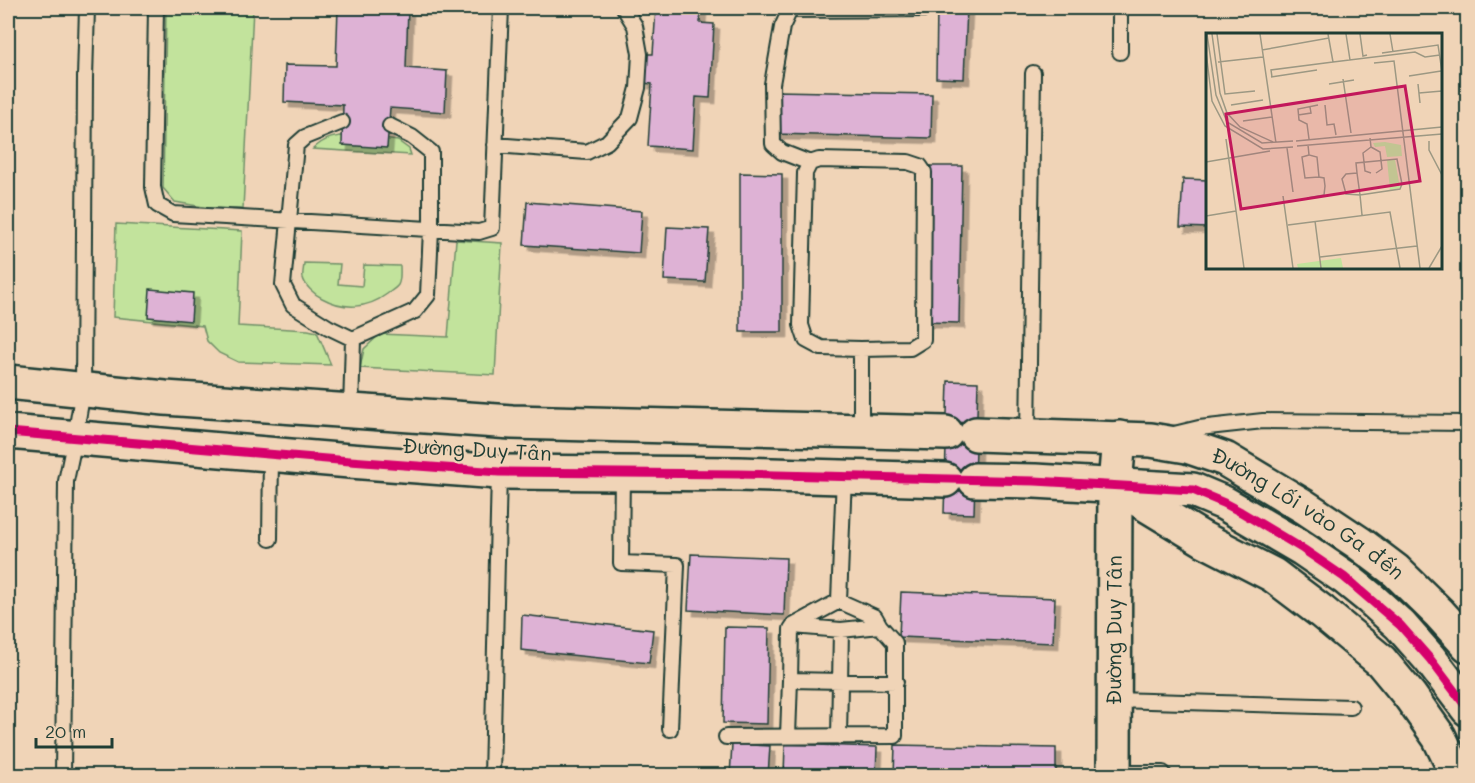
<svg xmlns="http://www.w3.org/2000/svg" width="1475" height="783" font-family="Mali,sans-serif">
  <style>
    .green { fill: #c2e39c; stroke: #709068; stroke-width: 1.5 }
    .building { fill: #deb2d5; stroke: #1f3d34; stroke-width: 1.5; filter: url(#shadow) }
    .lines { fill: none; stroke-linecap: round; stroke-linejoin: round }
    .service-casing { stroke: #1f3d34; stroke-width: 18 }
    .tertiary-casing { stroke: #1f3d34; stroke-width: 38 }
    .service { stroke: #f0d4b7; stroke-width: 14 }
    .tertiary { stroke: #f0d4b7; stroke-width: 33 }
    .cycleway-casing { stroke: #f0d4b7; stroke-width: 13 }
    .cycleway { stroke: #d6006c; stroke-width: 9 }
    .labels { text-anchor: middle; stroke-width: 4.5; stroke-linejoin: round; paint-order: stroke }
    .street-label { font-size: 21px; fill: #1f3d34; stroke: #f0d4b7 }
    .inset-road { fill: none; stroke: #9c9883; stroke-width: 1.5 }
    .view { fill: #c2185b; fill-opacity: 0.15; stroke: #c2185b; stroke-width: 3 }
    .inset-edge { fill: none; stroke: #1f3d34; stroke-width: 3 }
  </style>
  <defs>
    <filter id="shadow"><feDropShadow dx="5.5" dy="5.5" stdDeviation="0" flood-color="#0004"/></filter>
  </defs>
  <rect width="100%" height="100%" fill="#f0d4b7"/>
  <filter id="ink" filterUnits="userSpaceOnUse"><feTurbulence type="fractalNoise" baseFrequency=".0167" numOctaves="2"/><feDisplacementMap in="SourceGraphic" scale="12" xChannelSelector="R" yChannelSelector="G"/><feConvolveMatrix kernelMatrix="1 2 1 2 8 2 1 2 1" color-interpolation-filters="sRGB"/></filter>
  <g filter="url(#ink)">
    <path class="green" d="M 166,8 L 253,8 L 243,209 L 209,208 L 175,202 L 163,188 Z
      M 352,135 L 398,141 L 409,149 L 411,155 L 313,149 C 326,137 335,136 352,135 Z
      M 116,224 L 242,231 L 238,326 L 308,330 L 317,332 L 331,365 L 238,362 L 219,353 L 207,341 L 203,326 L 113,317 Z
      M 456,240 L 502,243 L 495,375 L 360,368 L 364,349 L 380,334 L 448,337 Z
      M 304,263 L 340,264 L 338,284 L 362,286 L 364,265 L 400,266 C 400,272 401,280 398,285 C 396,288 391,291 387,294 C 367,309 344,310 322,298 C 314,294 305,286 303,278 C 302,273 304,268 304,263 Z"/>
    <path class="building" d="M 338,8 L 430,8 L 429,10 L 408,9 L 406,68 L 447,71 L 445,112 L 390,108 L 387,148 L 342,145 L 343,105 L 284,102 L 285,65 L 336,66 Z
      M 656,8 L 701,8 L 700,23 L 714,24 L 710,98 L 696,97 L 693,149 L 648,146 L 652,84 L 643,83 L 645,54 L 653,54 Z
      M 937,8 L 967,8 L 964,79 L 936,78 Z
      M 776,91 L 932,94 L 931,138 L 775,134 Z
      M 927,166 L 962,166 L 959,323 L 925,322 Z
      M 740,173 L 782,174 L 782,332 L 740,332 Z
      M 1183,179 L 1208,180 L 1208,228 L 1180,227 Z
      M 527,202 L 642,211 L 639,253 L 524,245 Z
      M 667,227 L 709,229 L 705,282 L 664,280 Z
      M 150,289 L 193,293 L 191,321 L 148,317 Z
      M 948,381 L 978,382 L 974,514 L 944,513 Z
      M 691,554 L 786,558 L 784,615 L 688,610 Z
      M 901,592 L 1055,598 L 1053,643 L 899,637 Z
      M 522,615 L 653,630 L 649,663 L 521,650 Z
      M 725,627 L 769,628 L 767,724 L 723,723 Z
      M 732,744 L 770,746 L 768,776 L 730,776 Z
      M 785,744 L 877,747 L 876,776 L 784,776 Z
      M 895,745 L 1056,748 L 1056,776 L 894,776 Z"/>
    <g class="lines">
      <defs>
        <path id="service" d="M 156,8 L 153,187 L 157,205 L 173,214 L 479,232 L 492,228 L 501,8
          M 1120,52 L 1120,8
          M 342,122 L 305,137 L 296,145 L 283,285 L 293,305 L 328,327 L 353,339
          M 495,145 L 587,152 L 607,142 L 630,118 L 638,88 L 640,54 L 635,26 L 624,8
          M 810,163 L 819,160 L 908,162 L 920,166 L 924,172 L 923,340 L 910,348 L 861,349
          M 351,411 L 353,339 L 415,311 L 428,295 L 431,229 L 431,152 L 412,137 L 390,126
          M 861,431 L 861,349 L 821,348 L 806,340 L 801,325 L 805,173 L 810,163 L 782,152 L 773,144 L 772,84 L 782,27 L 790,10 L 929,9
          M 1174,434 L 1199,428 L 1263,421 L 1468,423
          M 1028,436 L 1033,73
          M 622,473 L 621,563 L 677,565 L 670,729
          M 270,539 L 271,455
          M 793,626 L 841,630 L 880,626
          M 790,680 L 791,629 L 793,626 L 839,601
          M 1115,700 L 1351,707
          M 788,736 L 790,680 L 896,682
          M 726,737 L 895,736 L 895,643 L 880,626 L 875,617 L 839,601 L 844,476
          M 839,737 L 841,630
          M 1114,773 L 1163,773
          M 63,776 L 66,481 L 75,438 L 83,390 L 85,78 L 87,8
          M 492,776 L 499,472"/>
        <g id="tertiary">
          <path d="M 8,382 L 165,398 L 512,422 L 946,433"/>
          <path d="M 8,432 L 350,461 L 499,472 L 739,474 L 945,480"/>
          <path id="s1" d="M 976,434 L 1151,440 L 1187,446 L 1225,459 L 1305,507 L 1359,543 L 1396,571 L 1439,613 L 1468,645"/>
          <path d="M 975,480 L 1035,481 L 1193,490 L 1224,503 L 1303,549 L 1344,577 L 1370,598 L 1400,625 L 1430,659 L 1468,709"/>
          <path d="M 1119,488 L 1203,539 L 1273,575 L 1322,612 L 1381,661 L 1410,696 L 1439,737 L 1458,776"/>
          <path id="s2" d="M 1114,776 L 1115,485 L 1119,438"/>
        </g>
      </defs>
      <use href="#service" class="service-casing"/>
      <use href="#tertiary" class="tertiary-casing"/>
      <use href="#service" class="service"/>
      <use href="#tertiary" class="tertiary"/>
      <defs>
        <path id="cycleway" d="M 8,432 L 350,461 L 499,472 L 739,474 L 1035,481 L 1193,490 L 1224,503 L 1241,512 L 1303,549 L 1344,577 L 1400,625 L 1430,659 L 1468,709"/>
      </defs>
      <use href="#cycleway" class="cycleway-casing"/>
      <use href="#cycleway" class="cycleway"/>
    </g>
  </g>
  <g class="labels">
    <g class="street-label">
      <text transform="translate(477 450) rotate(3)" y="7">Đường Duy Tân</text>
      <text dy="7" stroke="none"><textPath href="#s1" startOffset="351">Đường Lối vào Ga đến</textPath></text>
      <text dy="7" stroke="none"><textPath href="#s2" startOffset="146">Đường Duy Tân</textPath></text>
    </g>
  </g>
  <g transform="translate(1206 33)">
    <rect width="236" height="236" fill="#f0d4b7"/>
    <path d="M 179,109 L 195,112 L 196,123 L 181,124 L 179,113 L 169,114 L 167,110 ZM 181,127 L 189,127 L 194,155 L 184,157 ZM 135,225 L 137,235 L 92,235 L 91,231 Z" fill="#c2e39c"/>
    <path class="inset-road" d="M 1,1 L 10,62 L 21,89 L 56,110 L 87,108M 6,1 L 14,60 L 21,80 L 34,94 L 67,109M 11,1 L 19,61 L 49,58M 54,1 L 70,110M 122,1 L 127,29M 140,1 L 144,27M 154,1 L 157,23 L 161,22M 184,1 L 187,19M 56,17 L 123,5M 0,19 L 6,68 L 19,93 L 57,116 L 87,114M 176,20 L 232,12 L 236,39M 12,29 L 57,24M 168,30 L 188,28 L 214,235M 203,43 L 235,38M 65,44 L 111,37M 66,44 L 65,37 L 127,29 L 209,19 L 219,24 L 234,22M 137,46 L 145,100M 123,51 L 148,47M 212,51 L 214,70M 213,60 L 236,58M 25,72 L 57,67M 119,72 L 121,92 L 128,91 L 130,102M 92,82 L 105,80 L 104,74M 37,88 L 66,84M 164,105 L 165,114 L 157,120 L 159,138 L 165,140M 20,106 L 38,235M 103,106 L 101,91 L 93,87 L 92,76 L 112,72M 90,108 L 236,94M 223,108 L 223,117 L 236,142M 91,113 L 236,101M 165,114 L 174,119 L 176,136 L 170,140M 81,115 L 87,159M 103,122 L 96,124 L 99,145 L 113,144M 0,129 L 64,118M 151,140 L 140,141 L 136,146 L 140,161 L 154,162 L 194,156 L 196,151 L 191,126 L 150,130 L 151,140 L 154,162 L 156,182M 77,163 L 87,235M 101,165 L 118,162 L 119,153 L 118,145 L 113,144 L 111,124 L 103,122 L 102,112M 0,183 L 30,178M 109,188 L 115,235M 82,192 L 184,179 L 194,235M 114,224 L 211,213M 223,235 L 236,213"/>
    <path class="view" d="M 199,53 L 214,148 L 35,176 L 20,81 Z"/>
    <rect width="236" height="236" class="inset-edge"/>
  </g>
  <rect width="1475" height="783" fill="none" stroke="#f0d4b7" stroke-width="30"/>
  <rect x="15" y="15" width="1445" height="753" fill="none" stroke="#1f3d34" stroke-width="2" filter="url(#ink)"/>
  <path d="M36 738v9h76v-9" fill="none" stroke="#1f3d34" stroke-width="3"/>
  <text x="45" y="738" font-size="18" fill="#1f3d34" stroke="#f0d4b7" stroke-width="4.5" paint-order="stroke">20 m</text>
</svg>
